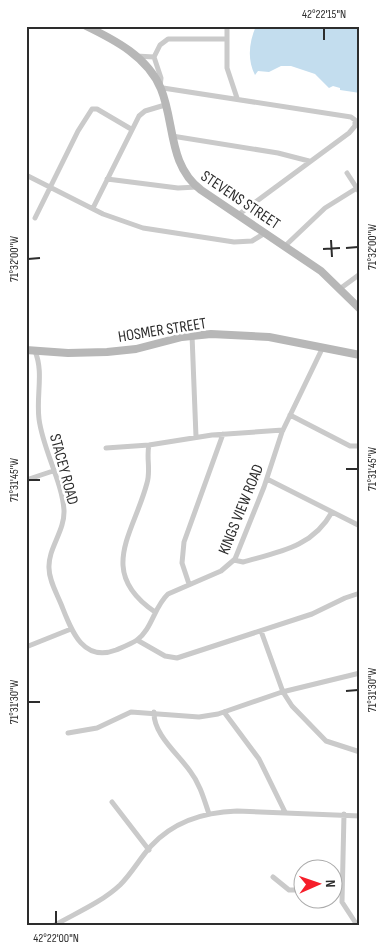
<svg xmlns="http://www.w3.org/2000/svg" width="386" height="951" font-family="'Sofia Sans Condensed',sans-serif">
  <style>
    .water { fill: #c3ddee }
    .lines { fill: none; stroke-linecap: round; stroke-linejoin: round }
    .street { stroke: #cacaca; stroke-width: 5 }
    .secondary { stroke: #b7b7b7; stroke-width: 8 }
    .ticks { fill: none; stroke: #2d2d2d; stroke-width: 2 }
    .labels { text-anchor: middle; stroke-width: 5; stroke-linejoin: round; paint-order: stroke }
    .street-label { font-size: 16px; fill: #2d2d2d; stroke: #fff }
    .neatline { fill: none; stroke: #2d2d2d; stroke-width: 2 }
    .ticks-label { font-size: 12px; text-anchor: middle; fill: #2d2d2d }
  </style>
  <rect width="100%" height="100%" fill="#fff"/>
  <path class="water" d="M 256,26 L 360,26 L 360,93 L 340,90 L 340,88 L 333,86 L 329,88 L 315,74 L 291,66 L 281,66 L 269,72 L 258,71 L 255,75 C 247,60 249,42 256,26 Z"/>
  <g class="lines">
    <path class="street" d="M 227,26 L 227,68 L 237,98
      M 136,56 L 154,57 L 160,45 L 168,39 L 226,39
      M 154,57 L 161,78 L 160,87 L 163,88 L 351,117 L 355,120 L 355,126 L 349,133 L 238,215
      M 172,136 L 278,153 L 309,161
      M 347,173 L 360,193
      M 26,175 L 103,214 L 143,228 L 234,242 L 252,241 L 265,233
      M 107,179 L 178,188 L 197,187
      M 93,208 L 139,116 L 145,111 L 165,105
      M 35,218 L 78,131 L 92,109 L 97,109 L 131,129
      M 285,246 L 325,208 L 357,188
      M 341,288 L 360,274
      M 192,335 L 196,437
      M 35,351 C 44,373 36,395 39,419 C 43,450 62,481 64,510 C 65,531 48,548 49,568 C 49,580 56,592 61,604 C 71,629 82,663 116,650 C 123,647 131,644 137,640 C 152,629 154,607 168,594 L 221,571 L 235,559 L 264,487 L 282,432 L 323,347
      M 290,415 L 350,446 L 360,446
      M 149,445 C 146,457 151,470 147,483 C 134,533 96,572 155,612
      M 106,448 L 149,445 L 212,435 L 283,430
      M 267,479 L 360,526
      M 26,480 L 53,471
      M 234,560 L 243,562 C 279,552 313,547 332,512
      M 189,584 L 182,563 L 184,542 L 223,434
      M 261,631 L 283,692 L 292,706 L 326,741 L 360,752
      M 137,640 L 165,656 L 177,658 L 312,614 L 345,598 L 360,593
      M 26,647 L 71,629
      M 154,712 C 153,734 178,754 190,771 C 200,784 204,799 209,814
      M 224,712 L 259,759 L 285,812
      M 68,733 L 97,728 L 131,712 L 199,717 L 218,714 L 282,692 L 360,673
      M 112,802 L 149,850
      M 344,814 L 342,902 L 357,925
      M 273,877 L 289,890 L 304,890
      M 55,925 C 76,913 102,902 120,885 C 132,873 140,858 151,846 C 174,821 204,812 237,811 L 360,816"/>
    <path class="secondary" d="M 86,26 C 115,40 148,57 161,89 C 175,123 168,165 201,190 L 321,271 L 360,309
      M 26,350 L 68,353 L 107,352 L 136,349 L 182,337 L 211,334 L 269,337 L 360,355"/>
  </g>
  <path class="ticks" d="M 324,28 L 324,40M 331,240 L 332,257M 346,248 L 358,247M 323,249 L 340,248M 28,259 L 40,258M 346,469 L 358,469M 28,480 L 40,480M 346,691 L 358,690M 28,702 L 40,702M 56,911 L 56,924"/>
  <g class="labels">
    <g class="street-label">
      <text transform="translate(241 199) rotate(34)" y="6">STEVENS STREET</text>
      <text transform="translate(162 329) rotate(-9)" y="6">HOSMER STREET</text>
      <text transform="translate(65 469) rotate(75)" y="6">STACEY ROAD</text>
      <text transform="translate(240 509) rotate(-68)" y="6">KINGS VIEW ROAD</text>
    </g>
  </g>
  <rect width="386" height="951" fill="none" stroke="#ffffff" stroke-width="55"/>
  <g transform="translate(318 884) rotate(88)"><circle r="24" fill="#ffffff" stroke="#ababab"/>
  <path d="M0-4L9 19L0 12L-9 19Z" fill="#f61e2a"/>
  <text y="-8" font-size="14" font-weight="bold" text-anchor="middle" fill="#2d2d2d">N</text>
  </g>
  <rect x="28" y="28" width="330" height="896" class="neatline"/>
  <g class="ticks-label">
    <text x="324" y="18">42°22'15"N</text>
    <text transform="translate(372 247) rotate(-90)" y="4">71°32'00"W</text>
    <text transform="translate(14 259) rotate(-90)" y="4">71°32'00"W</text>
    <text transform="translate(372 469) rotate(-90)" y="4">71°31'45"W</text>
    <text transform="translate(14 480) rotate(-90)" y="4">71°31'45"W</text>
    <text transform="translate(372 690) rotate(-90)" y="4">71°31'30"W</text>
    <text transform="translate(14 702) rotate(-90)" y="4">71°31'30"W</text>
    <text x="56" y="942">42°22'00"N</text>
  </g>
</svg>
